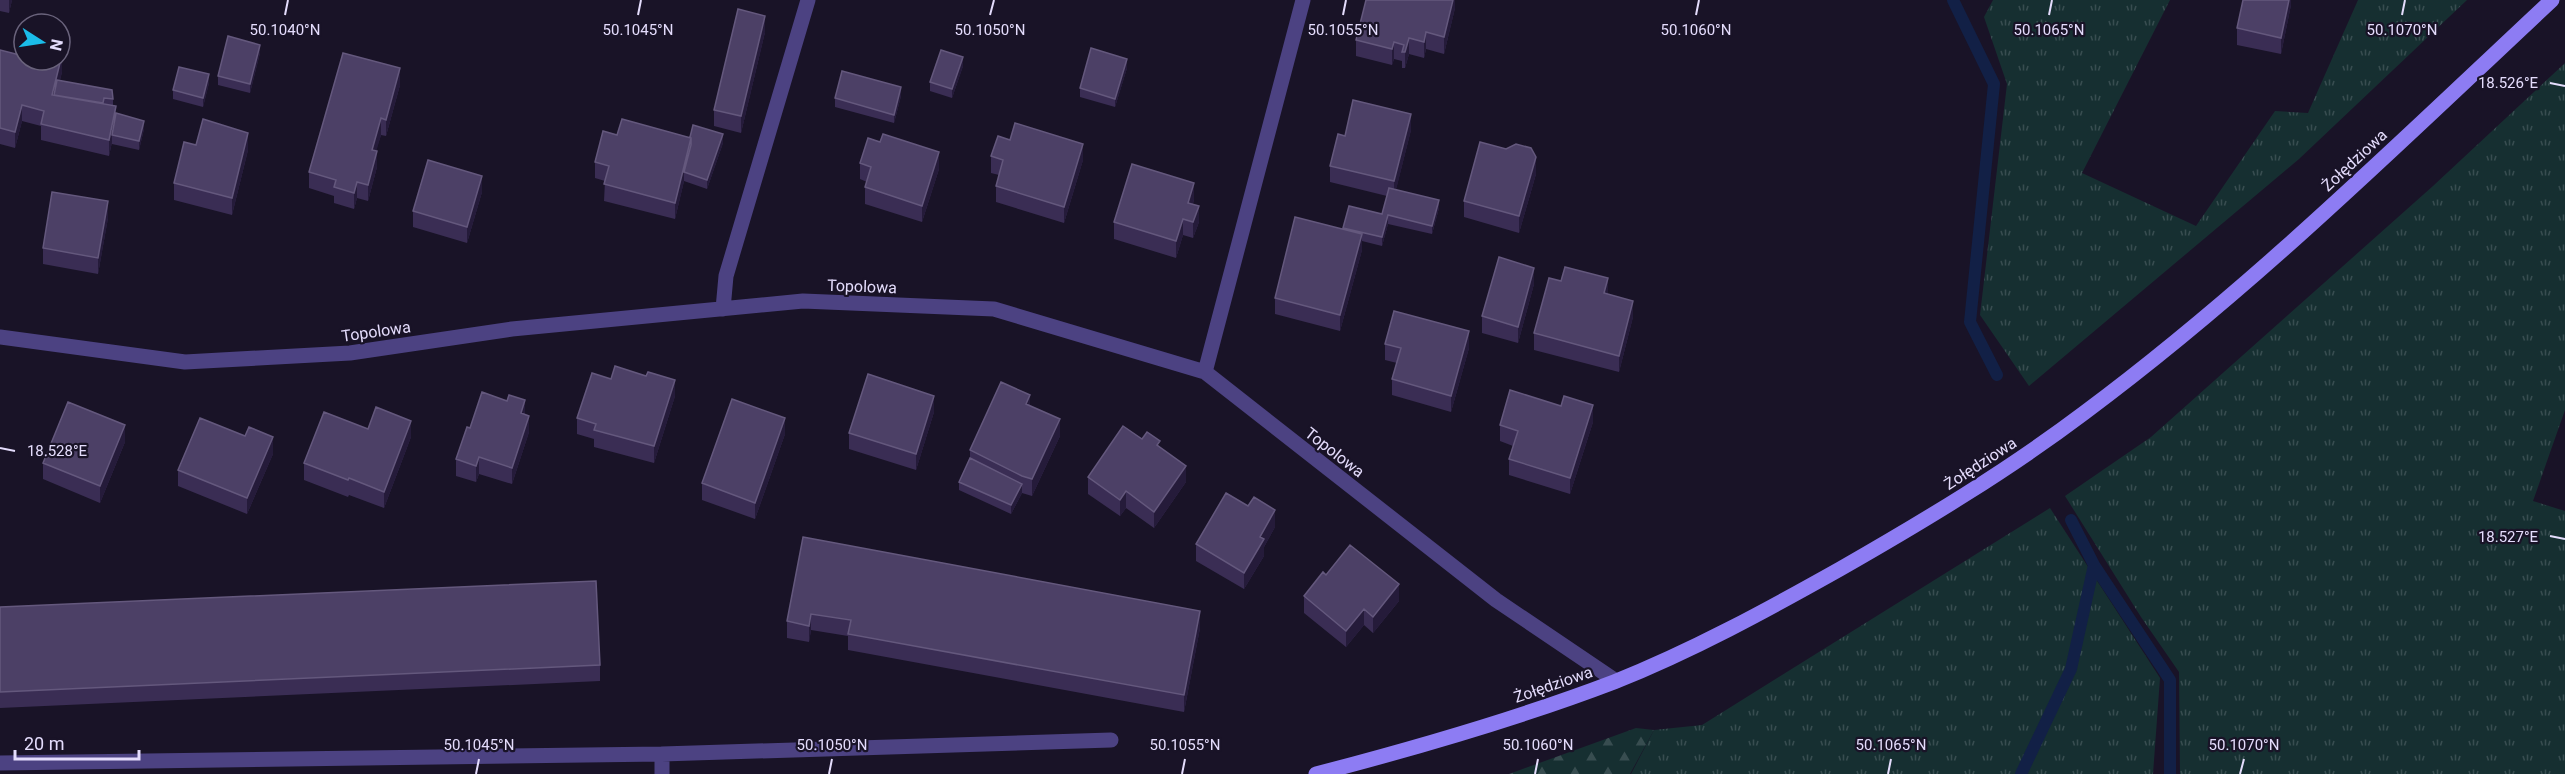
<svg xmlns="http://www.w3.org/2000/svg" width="2565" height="774" font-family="Roboto,sans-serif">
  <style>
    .grass { fill: url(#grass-tufts) }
    .forest { fill: url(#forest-firs) }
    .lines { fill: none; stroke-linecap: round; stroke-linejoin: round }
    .stream { stroke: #122046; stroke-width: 12 }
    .lane { stroke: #4c4282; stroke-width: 15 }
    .street { stroke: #4c4282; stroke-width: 15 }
    .secondary { stroke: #8d7cf3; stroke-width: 15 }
    .wall { fill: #3a2d54 }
    .shaded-wall { fill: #251b3a }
    .building { fill: #4c4066; stroke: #64587d; stroke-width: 1.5 }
    .ticks { fill: none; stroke: #e4dcfc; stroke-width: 2 }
    .labels { text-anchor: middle; stroke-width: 4.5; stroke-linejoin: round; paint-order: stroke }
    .street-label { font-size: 16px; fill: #e4dcfc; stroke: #191327 }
    .ticks-label { font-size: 15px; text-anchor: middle; fill: #e4dcfc; stroke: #191327; stroke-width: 4.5; stroke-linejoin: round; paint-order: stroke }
  </style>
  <defs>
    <pattern id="grass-tufts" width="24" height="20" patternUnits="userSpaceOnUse" patternTransform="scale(1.5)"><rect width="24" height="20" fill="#162f31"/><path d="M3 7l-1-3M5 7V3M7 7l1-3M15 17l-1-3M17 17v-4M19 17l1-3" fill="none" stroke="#384d50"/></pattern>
    <pattern id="forest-firs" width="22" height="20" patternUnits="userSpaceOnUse" patternTransform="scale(1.5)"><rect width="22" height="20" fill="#162f31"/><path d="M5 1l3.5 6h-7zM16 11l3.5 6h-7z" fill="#384d50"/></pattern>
  </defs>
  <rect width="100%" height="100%" fill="#191327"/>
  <path class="grass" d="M 1993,0 L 2170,0 L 2082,173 L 2196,226 L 2275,111 L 2308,113 L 2358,0 L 2467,0 L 2299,159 L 2029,386 L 1980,315 L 2007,84 L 1984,17 Z
    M 2565,63 L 2565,410 L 2533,501 L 2565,511 L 2565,774 L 2180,774 L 2179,672 L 2141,617 L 2065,496 L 2151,437 L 2433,186 Z
    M 2050,508 L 2160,678 L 2153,774 L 1631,774 L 1654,730 L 1702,725 Z"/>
  <path class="forest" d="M 1636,728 L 1654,730 L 1630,774 L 1509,774 Z"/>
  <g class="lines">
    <path class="stream" d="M 1953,0 L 1994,84 L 1970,322 L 1997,375
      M 2094,565 L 2170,680 L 2170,774
      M 2021,774 L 2071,669 L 2094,565 L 2071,520"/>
    <path class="lane" d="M 0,763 L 662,754
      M 662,774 L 662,754 L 1111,740"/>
    <path class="street" d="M 723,309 L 726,276 L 808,0
      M 0,337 L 185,362 L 350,353 L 512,329 L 803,301 L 994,309 L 1205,372 L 1496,600 L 1616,681
      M 1205,372 L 1303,0"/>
    <path class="secondary" d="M 1316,774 C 1416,748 1517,719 1614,682 C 1692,651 1767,610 1840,569 C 1924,521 2007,471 2084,413 C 2251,289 2400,142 2552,0"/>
  </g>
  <path class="wall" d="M 0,0 L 12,0 L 9,13 L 0,11 Z
    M 1455,0 L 1455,8 L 1444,54 L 1426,49 L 1424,58 L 1409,54 L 1405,68 L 1402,68 L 1402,61 L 1394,59 L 1392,65 L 1356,56 L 1356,40 Z
    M 2291,0 L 2291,5 L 2281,54 L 2237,45 L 2237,28 Z
    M 765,32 L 741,133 L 714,126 L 714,110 Z
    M 0,50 L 62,72 L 60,80 L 113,99 L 113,105 L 116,113 L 144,129 L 139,150 L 112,144 L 112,142 L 109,156 L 41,140 L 41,126 L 22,121 L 15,148 L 0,144 Z
    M 260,53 L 250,93 L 218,85 L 218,76 Z
    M 963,66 L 952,98 L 930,91 L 930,82 Z
    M 1127,68 L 1115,107 L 1080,97 L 1080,88 Z
    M 209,83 L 203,107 L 173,99 L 173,90 Z
    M 400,85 L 386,136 L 381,135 L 376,150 L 377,167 L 368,201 L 357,198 L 354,209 L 334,203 L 334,196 L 309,188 L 309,172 Z
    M 901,96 L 894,123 L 835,107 L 835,98 Z
    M 1411,130 L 1396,189 L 1439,208 L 1432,234 L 1388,224 L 1382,246 L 1362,241 L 1362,250 L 1340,331 L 1275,314 L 1275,298 L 1343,229 L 1349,206 L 1382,214 L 1387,196 L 1330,182 L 1330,166 L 1345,136 Z
    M 617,135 L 690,137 L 723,143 L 707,189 L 684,181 L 675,219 L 604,201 L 605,181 L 595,178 L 595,162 Z
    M 196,145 L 248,150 L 232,215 L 174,200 L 174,183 Z
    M 991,156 L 1083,160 L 1064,223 L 996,202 L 996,186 L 999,175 L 991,173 Z
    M 860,163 L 939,169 L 922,222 L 865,204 L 865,187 L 867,182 L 860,179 Z
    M 1536,174 L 1519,233 L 1464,217 L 1464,201 Z
    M 482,192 L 467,243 L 413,227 L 413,211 Z
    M 1194,199 L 1193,204 L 1199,222 L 1193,238 L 1183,235 L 1176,258 L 1114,239 L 1114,222 Z
    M 108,218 L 98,274 L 43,264 L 43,248 Z
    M 1534,284 L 1518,343 L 1482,333 L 1482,316 Z
    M 1608,294 L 1633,317 L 1619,372 L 1534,350 L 1534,333 Z
    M 1385,344 L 1469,348 L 1451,412 L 1392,395 L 1392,379 L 1397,363 L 1385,360 Z
    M 611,379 L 675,396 L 654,463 L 594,447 L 594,439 L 577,434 L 577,418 Z
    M 1030,406 L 1060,436 L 1032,496 L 1022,493 L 1011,514 L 959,490 L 959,482 L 970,458 L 970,450 Z
    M 934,412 L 916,470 L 849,449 L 849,433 Z
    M 525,415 L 529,432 L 512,484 L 479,474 L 476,482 L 456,476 L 456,459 L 470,428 Z
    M 1593,422 L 1570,494 L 1509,475 L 1509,459 L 1513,446 L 1500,441 L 1500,425 Z
    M 368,429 L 411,437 L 384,508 L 349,495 L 348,497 L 304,480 L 304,463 Z
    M 785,434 L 755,519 L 702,500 L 702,483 Z
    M 1142,439 L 1160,447 L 1186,482 L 1154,528 L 1126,508 L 1120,516 L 1088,494 L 1088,477 Z
    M 125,442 L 100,503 L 43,479 L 43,463 Z
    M 273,454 L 247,514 L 178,486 L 178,470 Z
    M 1275,527 L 1264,547 L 1264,556 L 1244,589 L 1196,561 L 1196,544 Z
    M 803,537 L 1200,628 L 1184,712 L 848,650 L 848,636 L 811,630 L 809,642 L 787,638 L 787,621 Z
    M 1326,575 L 1399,601 L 1373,633 L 1364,625 L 1346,647 L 1304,613 L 1304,596 Z
    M 0,607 L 600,665 L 600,681 L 0,708 Z"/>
  <path class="shaded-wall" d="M 9,0 L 12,0 L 9,13 Z
    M 1453,0 L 1455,0 L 1455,8 L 1444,54 L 1444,37 Z
    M 2289,0 L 2291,0 L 2291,5 L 2281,54 L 2281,38 Z
    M 765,16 L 765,32 L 741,133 L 741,116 Z
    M 1426,32 L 1426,49 L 1424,58 L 1424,42 Z
    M 1409,38 L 1409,54 L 1405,68 L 1405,52 Z
    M 1394,42 L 1394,59 L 1392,65 L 1392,49 Z
    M 260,45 L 260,53 L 250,93 L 250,84 Z
    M 62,55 L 62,72 L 54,103 L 52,95 Z
    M 963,57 L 963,66 L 952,98 L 952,89 Z
    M 1127,59 L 1127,68 L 1115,107 L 1115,99 Z
    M 400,68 L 400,85 L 386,136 L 386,120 Z
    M 209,74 L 209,83 L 203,107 L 203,98 Z
    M 901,87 L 901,96 L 894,123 L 894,115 Z
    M 22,105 L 22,121 L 15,148 L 15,132 Z
    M 116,106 L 116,122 L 112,135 L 112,142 L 109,156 L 109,140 Z
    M 1411,114 L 1411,130 L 1394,198 L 1394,181 Z
    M 381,118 L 381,135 L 372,166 L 372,150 Z
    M 144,121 L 144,129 L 139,150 L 139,141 Z
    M 248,133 L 248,150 L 232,215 L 232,198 Z
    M 723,134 L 723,143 L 707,189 L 707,180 Z
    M 691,138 L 691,154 L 684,172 L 684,181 L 675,219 L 675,203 Z
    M 1083,144 L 1083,160 L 1064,223 L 1064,207 Z
    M 377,151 L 377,167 L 368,201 L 368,185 Z
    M 939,152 L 939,169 L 922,222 L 922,206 Z
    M 1536,157 L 1536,174 L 1519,233 L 1519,216 Z
    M 482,176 L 482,192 L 467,243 L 467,227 Z
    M 357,182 L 357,198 L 354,209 L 354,193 Z
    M 1194,183 L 1194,199 L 1188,219 L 1188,203 Z
    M 1439,200 L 1439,208 L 1432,234 L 1432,226 Z
    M 108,201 L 108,218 L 98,274 L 98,258 Z
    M 1199,206 L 1199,222 L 1193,238 L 1193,222 Z
    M 1388,215 L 1388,224 L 1382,246 L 1382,237 Z
    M 1183,219 L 1183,235 L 1176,258 L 1176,241 Z
    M 1362,234 L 1362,250 L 1340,331 L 1340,315 Z
    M 1534,268 L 1534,284 L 1518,343 L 1518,327 Z
    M 1608,278 L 1608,295 L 1604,293 Z
    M 1633,301 L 1633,317 L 1619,372 L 1619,356 Z
    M 1469,331 L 1469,348 L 1451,412 L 1451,396 Z
    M 675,380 L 675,396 L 654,463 L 654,446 Z
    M 1030,395 L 1030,412 L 1026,404 Z
    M 934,396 L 934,412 L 916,470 L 916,454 Z
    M 525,400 L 525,417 L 521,413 Z
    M 1593,405 L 1593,422 L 1570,494 L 1570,478 Z
    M 529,416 L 529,432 L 512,484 L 512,468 Z
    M 785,418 L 785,434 L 755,519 L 755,503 Z
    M 1060,419 L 1060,436 L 1032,496 L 1032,479 Z
    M 411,421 L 411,437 L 384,508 L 384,492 Z
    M 125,425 L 125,442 L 100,503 L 100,486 Z
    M 273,437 L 273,454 L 247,514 L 247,498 Z
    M 479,457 L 479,474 L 476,482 L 476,466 Z
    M 1186,466 L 1186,482 L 1154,528 L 1154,512 Z
    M 1022,484 L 1022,493 L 1011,514 L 1011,505 Z
    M 1126,491 L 1126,508 L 1120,516 L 1120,500 Z
    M 1275,510 L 1275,527 L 1264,547 L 1264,556 L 1244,589 L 1244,573 L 1260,537 Z
    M 1399,584 L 1399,601 L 1373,633 L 1373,617 Z
    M 1364,609 L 1364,625 L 1346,647 L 1346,631 Z
    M 1200,611 L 1200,628 L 1184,712 L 1184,695 Z
    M 811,614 L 811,630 L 809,642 L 809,626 Z"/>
  <path class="building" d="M 1366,0 L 1453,0 L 1444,37 L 1426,32 L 1424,42 L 1409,38 L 1405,52 L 1402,52 L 1404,45 L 1394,42 L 1392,49 L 1356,40 Z
    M 2243,0 L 2289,0 L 2281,38 L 2237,28 Z
    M 738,9 L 765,16 L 741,116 L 714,110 Z
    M 228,36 L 260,45 L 250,84 L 218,76 Z
    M 1091,48 L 1127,59 L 1115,99 L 1080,88 Z
    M 0,50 L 24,56 L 24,60 L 60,60 L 60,55 L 62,55 L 52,95 L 116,106 L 109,140 L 41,124 L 44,111 L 22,105 L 15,132 L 0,128 Z
    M 941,50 L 963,57 L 952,89 L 930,82 Z
    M 343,53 L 400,68 L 386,120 L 381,118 L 372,150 L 377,151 L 368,185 L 357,182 L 354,193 L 334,187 L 336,180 L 309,172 Z
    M 179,67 L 209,74 L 203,98 L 173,90 Z
    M 842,71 L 901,87 L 894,115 L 835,98 Z
    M 57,80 L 112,90 L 113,99 L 104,98 L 103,103 L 54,95 Z
    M 1353,100 L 1411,114 L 1394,181 L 1330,166 L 1338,134 L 1345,136 Z
    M 116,113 L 144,121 L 139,141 L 112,135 Z
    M 203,119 L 248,133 L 232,198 L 174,183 L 184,142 L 196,145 Z
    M 622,119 L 691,138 L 675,203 L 604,184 L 609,166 L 595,162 L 603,131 L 617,135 Z
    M 1015,123 L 1083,144 L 1064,207 L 996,186 L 1003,160 L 991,156 L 998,136 L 1010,140 Z
    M 693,125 L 723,134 L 707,180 L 684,172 L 691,145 L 691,138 L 690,137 Z
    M 883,134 L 939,152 L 922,206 L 865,187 L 871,167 L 860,163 L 868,138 L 880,142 Z
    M 1480,142 L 1506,149 L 1516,144 L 1531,148 L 1536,157 L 1519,216 L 1464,201 Z
    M 428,160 L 482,176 L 467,227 L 413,211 Z
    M 1132,164 L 1194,183 L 1188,203 L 1199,206 L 1193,222 L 1183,219 L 1176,241 L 1114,222 Z
    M 1389,188 L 1439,200 L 1432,226 L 1388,215 L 1382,237 L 1343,228 L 1349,206 L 1382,214 Z
    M 52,192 L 108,201 L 98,258 L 43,248 Z
    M 1295,217 L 1362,234 L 1340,315 L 1275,298 Z
    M 1499,257 L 1534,268 L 1518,327 L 1482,316 Z
    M 1565,267 L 1608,278 L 1604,293 L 1633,301 L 1619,356 L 1534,333 L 1549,278 L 1561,281 Z
    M 1394,311 L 1469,331 L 1451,396 L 1392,379 L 1401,348 L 1385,344 Z
    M 615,366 L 646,376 L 648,372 L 675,380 L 654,446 L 594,430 L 596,424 L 577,418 L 592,373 L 611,379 Z
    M 868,374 L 934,396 L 916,454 L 849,433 Z
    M 1001,382 L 1030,395 L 1026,404 L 1060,419 L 1032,479 L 1022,476 L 970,450 Z
    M 1510,390 L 1561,406 L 1564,396 L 1593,405 L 1570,478 L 1509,459 L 1518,431 L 1500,425 Z
    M 482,392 L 507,401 L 509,395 L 525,400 L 521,413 L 529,416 L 512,468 L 479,457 L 476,466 L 456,459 L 467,427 L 470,428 Z
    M 732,399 L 785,418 L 755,503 L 702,483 Z
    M 68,402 L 125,425 L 100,486 L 43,463 Z
    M 376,407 L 411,421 L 384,492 L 349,478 L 348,480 L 304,463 L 324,412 L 368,429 Z
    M 200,418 L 245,436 L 249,427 L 273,437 L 247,498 L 178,470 Z
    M 1123,426 L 1142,439 L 1147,432 L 1160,441 L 1157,445 L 1186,466 L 1154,512 L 1126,491 L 1120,500 L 1088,477 Z
    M 970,458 L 1022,484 L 1011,505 L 959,482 Z
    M 1226,493 L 1248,506 L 1254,497 L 1275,510 L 1260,537 L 1264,539 L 1244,573 L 1196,544 Z
    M 803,537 L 1200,611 L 1184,695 L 848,634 L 851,620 L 811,614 L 809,626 L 787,621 Z
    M 1350,545 L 1399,584 L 1373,617 L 1364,609 L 1346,631 L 1304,596 L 1323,572 L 1326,575 Z
    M 596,581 L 600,665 L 0,692 L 0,607 Z"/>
  <path class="ticks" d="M 285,15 L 288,0M 638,15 L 641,0M 990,15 L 994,0M 1343,15 L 1346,0M 1696,15 L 1699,0M 2049,15 L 2052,0M 2402,15 L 2405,0M 2550,83 L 2565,86M 0,448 L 15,451M 2550,536 L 2565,539M 476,774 L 479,759M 829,774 L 832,759M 1182,774 L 1185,759M 1535,774 L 1538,759M 1888,774 L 1891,759M 2240,774 L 2244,759"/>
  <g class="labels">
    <g class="street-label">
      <text transform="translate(2354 160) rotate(-43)" y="6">Żołędziowa</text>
      <text transform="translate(862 286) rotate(2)" y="6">Topolowa</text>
      <text transform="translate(376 331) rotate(-8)" y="6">Topolowa</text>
      <text transform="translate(1335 452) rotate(38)" y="6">Topolowa</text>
      <text transform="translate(1980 463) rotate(-33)" y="6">Żołędziowa</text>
      <text transform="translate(1553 684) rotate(-19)" y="6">Żołędziowa</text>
    </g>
  </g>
  <g class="ticks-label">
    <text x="285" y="35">50.1040°N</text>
    <text x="638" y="35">50.1045°N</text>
    <text x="990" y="35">50.1050°N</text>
    <text x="1343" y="35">50.1055°N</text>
    <text x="1696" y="35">50.1060°N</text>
    <text x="2049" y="35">50.1065°N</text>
    <text x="2402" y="35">50.1070°N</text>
    <text x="2508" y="88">18.526°E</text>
    <text x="57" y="456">18.528°E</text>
    <text x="2508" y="542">18.527°E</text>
    <text x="479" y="750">50.1045°N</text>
    <text x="832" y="750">50.1050°N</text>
    <text x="1185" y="750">50.1055°N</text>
    <text x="1538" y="750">50.1060°N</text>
    <text x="1891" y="750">50.1065°N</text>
    <text x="2244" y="750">50.1070°N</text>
  </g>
  <g transform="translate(42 42) rotate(102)"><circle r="28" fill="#191327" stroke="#6a637c" stroke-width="1.5"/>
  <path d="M0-4.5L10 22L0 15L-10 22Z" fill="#1bbce9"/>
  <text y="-9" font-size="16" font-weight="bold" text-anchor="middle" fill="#e4dcfc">N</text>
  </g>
  <path d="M15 750v9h124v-9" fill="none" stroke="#e4dcfc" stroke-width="3"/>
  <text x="24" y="750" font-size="18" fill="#e4dcfc" stroke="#191327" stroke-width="4.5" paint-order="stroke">20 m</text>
</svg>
